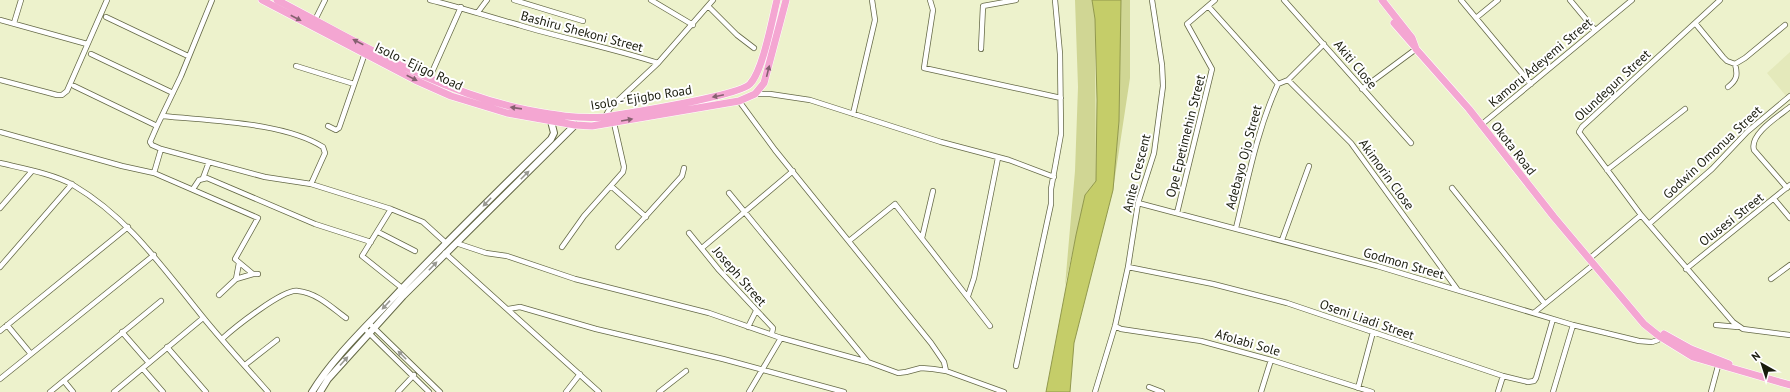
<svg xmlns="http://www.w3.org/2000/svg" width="1790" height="392" font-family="'PT Sans',sans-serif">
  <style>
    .built { fill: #e4e9bb }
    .green { fill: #d0d694 }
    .water { fill: #c5cd69; stroke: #91984d }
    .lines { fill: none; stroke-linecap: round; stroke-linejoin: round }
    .street-casing { stroke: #656947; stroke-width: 6 }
    .secondary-casing { stroke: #656947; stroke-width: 8 }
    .primary-casing { stroke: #fff; stroke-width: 8 }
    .street { stroke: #fff; stroke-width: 4.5 }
    .secondary { stroke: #fff; stroke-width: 6 }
    .primary { stroke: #f4a6d2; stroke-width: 7 }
    .oneway { fill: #866070 }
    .oneway2 { fill: #989892 }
    .labels { text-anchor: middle; stroke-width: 4; stroke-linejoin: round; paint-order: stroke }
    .street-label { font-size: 13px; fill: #191b0d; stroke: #fff }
  </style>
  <rect width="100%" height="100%" fill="#edf2cc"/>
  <path class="built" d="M 1790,52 L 1790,92 L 1786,96 L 1767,73 Z"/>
  <path class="green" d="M 1075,0 L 1092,0 L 1095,19 L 1096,181 L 1085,195 L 1065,286 L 1075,171 L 1078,87 Z
    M 1121,0 L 1130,0 L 1130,78 L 1113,190 L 1119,121 Z"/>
  <path class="water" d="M 1092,0 L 1121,0 L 1119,121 L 1113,190 L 1074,343 L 1070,392 L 1046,392 L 1076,235 L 1085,195 L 1096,181 L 1097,100 L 1095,19 Z"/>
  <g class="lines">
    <defs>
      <path id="street" d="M 430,0 C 460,7 489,17 519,25 C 565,39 612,48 658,63
        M 514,0 L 583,21
        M 651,0 L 693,25
        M 930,0 L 933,10 L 924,68 L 1061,98
        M 1284,0 L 1411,143
        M 1461,0 L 1531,84
        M 1570,0 L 1595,30
        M 1720,0 L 1582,127 L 1579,132 L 1641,215 L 1733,322 L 1743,329 L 1790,335
        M 708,6 L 737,35 L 754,48
        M 1208,6 L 1278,84
        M 478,12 L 487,0
        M 106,17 L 188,56
        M 1476,18 L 1498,0
        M 0,20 L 87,44
        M 315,20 L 325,0
        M 14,23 L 21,0
        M 1695,23 L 1723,57 L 1727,61 L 1735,64 L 1745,58 L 1785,25
        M 981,49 L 983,6 L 1016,0
        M 91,54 L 173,93
        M 296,66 L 354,84
        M 429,79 L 461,7
        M 0,80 L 57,95 L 62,95 L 67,91 L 107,0
        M 1288,80 L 1351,143 L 1457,289
        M 74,86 L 157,126 L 181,76 L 212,0
        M 1728,87 C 1737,80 1738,75 1735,64
        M 1362,89 L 1416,49
        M 755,94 L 770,94 L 810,100 L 941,142 L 1009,160 L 1054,177
        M 739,101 L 775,150 L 931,343 L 944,362 L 946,371
        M 853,114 L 875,20 L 872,0
        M 163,116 C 209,121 284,122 323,147 L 325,153 L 311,184
        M 605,117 L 610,108 L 658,63 L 713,0
        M 1481,125 L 1632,0
        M 328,126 L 336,130 L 339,128 L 365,53
        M 0,132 L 122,166 L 154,173 L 258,218 L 235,259 L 253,274 L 258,274
        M 161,149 L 265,177 L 311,184 L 391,209 L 423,222 L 446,243
        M 0,163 C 21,168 54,174 73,185 C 129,218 162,267 202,316 C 223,342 246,367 268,392
        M 1607,170 L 1685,109
        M 154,173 L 161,149 L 152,145 L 150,142 L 157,126
        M 203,178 L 209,162
        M 611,186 L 646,217
        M 1452,188 L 1545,304
        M 1787,188 L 1754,150 C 1749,134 1779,116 1790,107
        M 193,189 L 199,180 L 207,178 L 315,224 L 371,242
        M 729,193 L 867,361
        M 1774,199 L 1790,218
        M 1138,203 L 1377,266 L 1573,325 L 1639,341 L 1652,342 L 1658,340 L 1659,336
        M 0,208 L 32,171
        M 391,209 L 362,256 L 402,288
        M 1177,213 L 1212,69 L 1187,24 L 1215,0
        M 1649,224 L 1712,169 L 1747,132 L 1790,96
        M 1236,228 C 1248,179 1257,130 1278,84 L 1288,80 L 1324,44
        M 378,232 L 415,251
        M 689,233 L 719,270 L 773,328 L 772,333
        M 922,238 L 933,191
        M 1282,240 L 1309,166
        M 849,241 L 895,204 L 990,326
        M 456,243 L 486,253 L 507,256 L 575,279 L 709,313 L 781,338 L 868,362 L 898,373 L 906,372 L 921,368 L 933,369 L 946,371 L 1004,392
        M 562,247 L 584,216 L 623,172 L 624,167 L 614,123
        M 618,247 L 682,176 L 684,168
        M 702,248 L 793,171
        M 445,253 L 599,392
        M 1589,259 L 1641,215
        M 0,267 L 72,184
        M 1128,267 L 1213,284 L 1287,303 L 1503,376 L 1528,382 L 1534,381 L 1536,378 L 1553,319
        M 1686,269 L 1790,185
        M 236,279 L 253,274
        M 1771,279 L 1790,265
        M 219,295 L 236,279 L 239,263
        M 968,296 L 974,278 L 998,158
        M 508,309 L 520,307 L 596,329 L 723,359 L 844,392
        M 1535,312 L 1593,265
        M 369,323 L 440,392
        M 7,325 L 31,354
        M 1716,325 L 1738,327
        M 1115,326 L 1121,329 L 1201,341 L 1271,360 L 1372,392
        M 748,327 L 756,311
        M 0,331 L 128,227
        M 367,331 L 429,392
        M 122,332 L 149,363
        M 222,339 C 234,328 284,288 298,291 C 317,293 331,307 346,318
        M 167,347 L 206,392
        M 245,365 L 277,340
        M 1016,366 L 1051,204 L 1051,189 L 1061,134 L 1060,54 L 1055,0
        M 143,369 L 163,392
        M 0,379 L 154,255
        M 64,381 L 73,392
        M 1149,387 L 1162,392
        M 1358,388 L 1373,332
        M 50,392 L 161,301
        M 114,392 L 203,318
        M 398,392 L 414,375
        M 566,392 L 580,374
        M 659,392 L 686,371
        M 749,392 L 781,338
        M 1095,392 L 1115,326 L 1128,267 L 1138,203 L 1154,153 L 1163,86 L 1162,65 L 1152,0
        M 1261,392 L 1271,360
        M 1498,392 L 1503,376
        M 1553,392 L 1573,325
        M 1711,392 L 1718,366"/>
      <path id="secondary" d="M 312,392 C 333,358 363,330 391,300 C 443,245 497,192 551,139 L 554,133 L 551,121
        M 320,392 L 328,379 L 403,296 L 575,125"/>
      <path id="primary" d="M 262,0 L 415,80 L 451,96 L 507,113 L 575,125 L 592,126 L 739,101 L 755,94 L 764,83 L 786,0
        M 277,0 C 358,42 437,92 527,110 C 553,115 578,119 605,117 C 628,113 739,96 750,84 C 763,70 772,20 777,0
        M 1382,0 L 1412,38 L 1416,49 L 1469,109 L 1554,217 L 1644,324 L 1659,336 L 1693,357 L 1790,385
        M 1394,23 L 1415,47
        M 1664,334 L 1691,349 L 1729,364"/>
    </defs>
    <use href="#street" class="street-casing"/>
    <use href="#secondary" class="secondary-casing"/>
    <use href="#primary" class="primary-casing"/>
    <use href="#street" class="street"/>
    <use href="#secondary" class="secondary"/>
    <use href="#primary" class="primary"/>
  </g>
  <defs><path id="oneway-solid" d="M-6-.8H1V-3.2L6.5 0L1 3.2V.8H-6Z"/></defs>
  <g class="oneway">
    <use href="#oneway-solid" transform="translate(296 18) rotate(28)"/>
    <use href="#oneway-solid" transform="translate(358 42) rotate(-153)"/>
    <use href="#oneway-solid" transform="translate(768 71) rotate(-76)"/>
    <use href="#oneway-solid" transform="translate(412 78) rotate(27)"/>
    <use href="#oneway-solid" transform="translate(718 96) rotate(168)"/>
    <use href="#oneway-solid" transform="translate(516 108) rotate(-172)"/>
    <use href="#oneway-solid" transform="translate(627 120) rotate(-10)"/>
  </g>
  <g class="oneway2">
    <use href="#oneway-solid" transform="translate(525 175) rotate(-45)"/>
    <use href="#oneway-solid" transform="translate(487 202) rotate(134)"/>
    <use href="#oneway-solid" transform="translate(433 266) rotate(-46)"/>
    <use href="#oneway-solid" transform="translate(386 305) rotate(133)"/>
    <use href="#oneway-solid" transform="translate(402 355) rotate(-135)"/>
    <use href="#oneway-solid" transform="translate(344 361) rotate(-48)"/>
  </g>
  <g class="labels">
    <g class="street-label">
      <text transform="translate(582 31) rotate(15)" y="5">Bashiru Shekoni Street</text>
      <text transform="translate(1540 62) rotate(-40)" y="5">Kamoru Adeyemi Street</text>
      <text transform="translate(1356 64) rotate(50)" y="5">Akiti Close</text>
      <text transform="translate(419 66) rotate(25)" y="5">Isolo - Ejigo Road</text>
      <text transform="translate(1612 85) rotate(-43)" y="5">Olundegun Street</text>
      <text transform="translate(641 97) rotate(-9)" y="5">Isolo - Ejigbo Road</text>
      <text transform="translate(1185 136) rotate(-76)" y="5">Ope Epetimehin Street</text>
      <text transform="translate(1514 148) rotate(52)" y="5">Okota Road</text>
      <text transform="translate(1712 152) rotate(-43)" y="5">Godwin Omonua Street</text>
      <text transform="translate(1243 157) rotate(-75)" y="5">Adebayo Ojo Street</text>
      <text transform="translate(1136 173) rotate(-76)" y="5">Anite Crescent</text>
      <text transform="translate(1387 174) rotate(54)" y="5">Akimorin Close</text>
      <text transform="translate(1731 219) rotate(-38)" y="5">Olusesi Street</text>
      <text transform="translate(1404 263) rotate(16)" y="5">Godmon Street</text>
      <text transform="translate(740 276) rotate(49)" y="5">Joseph Street</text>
      <text transform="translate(1367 319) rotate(19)" y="5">Oseni Liadi Street</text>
      <text transform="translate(1248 342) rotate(16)" y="5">Afolabi Sole</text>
    </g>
  </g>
  <g transform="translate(1762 364) rotate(321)" stroke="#ffffff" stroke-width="3" paint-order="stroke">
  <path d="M0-3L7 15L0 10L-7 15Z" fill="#191b0d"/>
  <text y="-6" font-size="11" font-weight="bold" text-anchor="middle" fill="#191b0d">N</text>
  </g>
</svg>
